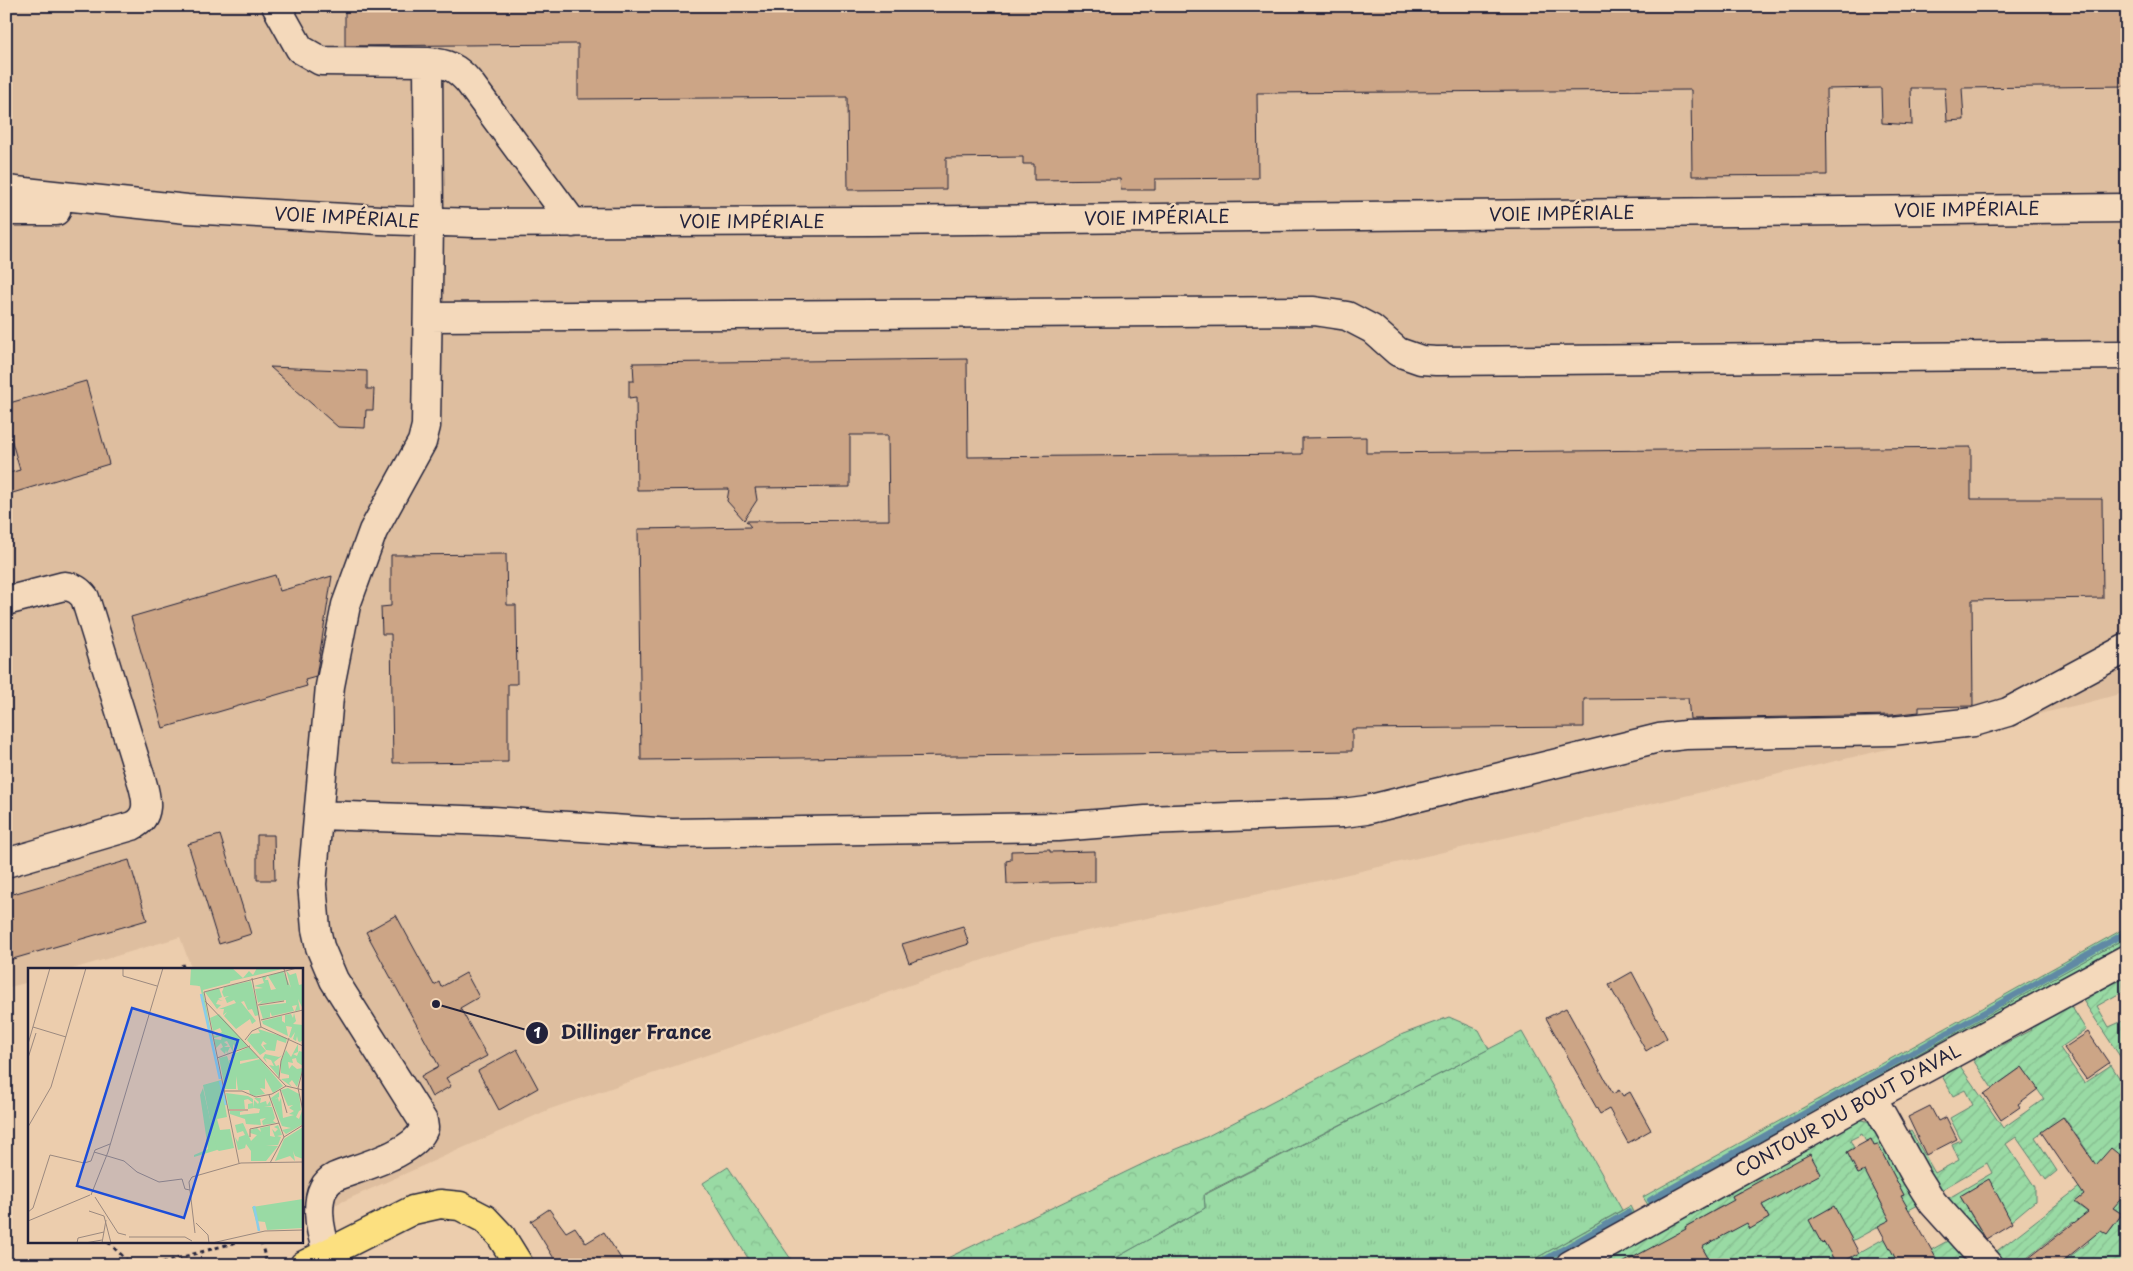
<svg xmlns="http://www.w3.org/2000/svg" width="2133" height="1271" font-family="'Playpen Sans',sans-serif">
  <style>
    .built { fill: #debe9f }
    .grass { fill: url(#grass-tufts); stroke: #5e7e70 }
    .forest { fill: url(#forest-crowns); stroke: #5e7e70 }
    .wetland { fill: url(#wetland-marsh); stroke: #5e7e70 }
    .garden { fill: url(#garden-furrows); stroke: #5e7e70; fill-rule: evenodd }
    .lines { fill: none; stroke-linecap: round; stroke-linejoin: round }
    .stream { stroke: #6089a4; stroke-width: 6 }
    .building { fill: #cca586; stroke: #22223b }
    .minor-casing { stroke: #22223b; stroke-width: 31 }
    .major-casing { stroke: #22223b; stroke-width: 31 }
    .path { stroke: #22223b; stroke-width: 3; stroke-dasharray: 4 4; stroke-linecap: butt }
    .minor { stroke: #f4d9bb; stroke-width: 28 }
    .major { stroke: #fce080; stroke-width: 28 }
    .labels { text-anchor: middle; stroke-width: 4.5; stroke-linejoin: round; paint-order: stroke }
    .street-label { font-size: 18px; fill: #22223b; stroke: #f4d9bb }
    .inset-river { fill: none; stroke: #89cdea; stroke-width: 2.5 }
    .inset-road { fill: none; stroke: #9b897f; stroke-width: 1 }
    .view { fill: #1d4ed8; fill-opacity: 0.15; stroke: #1d4ed8; stroke-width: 2.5 }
    .inset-edge { fill: none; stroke: #22223b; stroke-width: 2.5 }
    .leader { fill: none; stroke: #22223b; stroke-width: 2 }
    .callout-dot { fill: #22223b; stroke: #f4d9bb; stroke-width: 2 }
    .mark-label { font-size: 15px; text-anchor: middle; font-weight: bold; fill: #fff }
    .callout-label { font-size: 19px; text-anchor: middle; font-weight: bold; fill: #22223b; stroke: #f4d9bb; stroke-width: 4.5; stroke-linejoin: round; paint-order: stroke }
  </style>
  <defs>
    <pattern id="grass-tufts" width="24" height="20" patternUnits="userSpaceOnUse" patternTransform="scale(1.25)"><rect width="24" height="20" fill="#99daa4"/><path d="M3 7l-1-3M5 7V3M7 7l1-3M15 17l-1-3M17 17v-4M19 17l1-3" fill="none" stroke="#84bb8e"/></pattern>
    <pattern id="forest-crowns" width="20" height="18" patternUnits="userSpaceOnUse" patternTransform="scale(1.25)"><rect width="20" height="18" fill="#99daa4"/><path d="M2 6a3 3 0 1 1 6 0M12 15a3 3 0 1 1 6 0" fill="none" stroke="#84bb8e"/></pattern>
    <pattern id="wetland-marsh" width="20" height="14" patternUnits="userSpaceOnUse" patternTransform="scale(1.25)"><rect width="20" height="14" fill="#99daa4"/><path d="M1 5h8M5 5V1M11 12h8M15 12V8" fill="none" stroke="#84bb8e"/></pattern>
    <pattern id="garden-furrows" width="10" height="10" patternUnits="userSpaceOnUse" patternTransform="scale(1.25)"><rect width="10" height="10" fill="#99daa4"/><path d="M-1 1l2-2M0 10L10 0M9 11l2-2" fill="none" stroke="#84bb8e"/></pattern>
  </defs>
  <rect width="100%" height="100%" fill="#eccdad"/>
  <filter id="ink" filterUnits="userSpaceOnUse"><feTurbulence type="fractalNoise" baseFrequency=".02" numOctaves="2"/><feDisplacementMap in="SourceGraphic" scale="10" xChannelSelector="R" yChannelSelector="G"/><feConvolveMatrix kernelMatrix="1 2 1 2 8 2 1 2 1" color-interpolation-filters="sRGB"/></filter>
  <g filter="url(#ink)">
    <path class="built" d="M 6,6 L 2127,6 L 2127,692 L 2086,703 L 1305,884 L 1032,943 L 550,1109 L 301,1220 L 301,970 L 192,970 L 180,937 L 69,970 L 29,970 L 29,982 L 6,988 Z"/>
    <path class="grass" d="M 2127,937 L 2127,948 L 1651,1208 L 1648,1205 Z
      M 1522,1032 L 1622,1210 L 1524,1265 L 1103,1265 L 1205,1208 L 1204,1195 Z"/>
    <path class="forest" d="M 1449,1017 L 1479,1030 L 1489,1049 L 1204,1194 L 1205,1208 L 1103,1265 L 933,1265 L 1157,1157 L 1204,1138 L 1403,1034 Z
      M 728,1167 L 795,1265 L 752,1265 L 703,1183 Z"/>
    <path class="wetland" d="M 2127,927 L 2127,937 L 1648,1205 L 1643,1197 Z
      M 1630,1206 L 1634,1214 L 1543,1265 L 1524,1265 Z"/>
    <path class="garden" d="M 2123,977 L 2122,992 L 2097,1006 L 2109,1027 L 2125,1020 L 2127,1023 L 2127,1067 L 2082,999 Z
      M 2070,1004 L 2086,1030 L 2060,1048 L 2084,1083 L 2111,1065 L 2122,1082 L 2127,1078 L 2127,1265 L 2059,1265 L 2089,1242 L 2073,1222 L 2018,1265 L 2002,1265 L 1989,1257 L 2082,1185 L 2074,1175 L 2092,1158 L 2064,1117 L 2035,1137 L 2057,1171 L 2046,1180 L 2016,1137 L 2006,1144 L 2035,1187 L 2035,1201 L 2011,1221 L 1986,1181 L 1960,1196 L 1984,1237 L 1978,1241 L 1947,1199 L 1992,1173 L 1987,1163 L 1941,1190 L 1904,1135 L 1911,1131 L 1935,1173 L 1959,1160 L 1952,1144 L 1961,1140 L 1950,1118 L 1973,1105 L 1965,1090 L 1953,1096 L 1942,1076 L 1960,1066 L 2003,1128 L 2044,1099 L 2022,1067 L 1992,1088 L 1973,1060 L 2031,1030 L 2028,1025 ZM 2090,1190 L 2122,1214 L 2111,1229 L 2075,1203 Z
      M 1857,1119 L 1872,1122 L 1918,1205 L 1830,1253 L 1836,1265 L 1712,1265 L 1702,1247 L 1737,1228 L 1724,1205 L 1685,1227 L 1695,1245 L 1696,1265 L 1592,1265 ZM 1862,1134 L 1866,1142 L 1871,1139 L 1874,1146 L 1878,1145 L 1904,1195 L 1883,1206 L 1865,1171 L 1858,1174 L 1847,1152 L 1854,1148 L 1850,1140 ZM 1740,1191 L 1751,1209 L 1763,1206 L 1769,1218 L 1750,1228 L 1732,1196 Z
      M 1885,1238 L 1899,1265 L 1837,1265 Z
      M 1951,1239 L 1974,1265 L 1940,1265 L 1931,1250 Z"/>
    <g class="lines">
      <path class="stream" d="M 1650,1200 L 2127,932
        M 1535,1265 L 1628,1212"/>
    </g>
    <path class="building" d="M 345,6 L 2127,6 L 2127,86 L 1962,88 L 1964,120 L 1947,121 L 1945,88 L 1911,88 L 1912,125 L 1882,123 L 1881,88 L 1826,89 L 1827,175 L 1692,176 L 1691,90 L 1257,93 L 1258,178 L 1155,179 L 1155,190 L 1121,190 L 1120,179 L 1034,180 L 1034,164 L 1023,164 L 1023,157 L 946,158 L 946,189 L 848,190 L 847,97 L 578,99 L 578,44 L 345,46 Z
      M 967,359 L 968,457 L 1302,454 L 1302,438 L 1366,437 L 1366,453 L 1971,447 L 1971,499 L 2102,499 L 2103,598 L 1972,600 L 1973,706 L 1919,707 L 1919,712 L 1891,715 L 1690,719 L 1688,698 L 1584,699 L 1584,727 L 1352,729 L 1352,751 L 641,760 L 638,529 L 751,527 L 746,521 L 889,520 L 888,435 L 850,435 L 850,487 L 755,488 L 757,500 L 744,520 L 727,501 L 729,489 L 637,490 L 636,397 L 629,398 L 629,381 L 634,381 L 633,363 Z
      M 270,367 L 367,371 L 367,389 L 374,389 L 373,410 L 366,410 L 365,428 L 338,427 Z
      M 86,381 L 109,464 L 6,495 L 6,474 L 20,470 L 6,421 L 6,404 Z
      M 506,554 L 507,605 L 516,605 L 517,684 L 508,684 L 508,762 L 393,763 L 391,634 L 382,634 L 381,607 L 391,606 L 391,555 Z
      M 275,575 L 280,591 L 332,576 L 316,677 L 305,680 L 307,686 L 163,728 L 131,617 Z
      M 220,835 L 251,934 L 219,944 L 188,844 Z
      M 257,835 L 274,835 L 275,880 L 257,880 Z
      M 1050,850 L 1050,852 L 1095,851 L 1095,882 L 1007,884 L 1006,861 L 1011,860 L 1011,851 Z
      M 129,860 L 147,920 L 6,961 L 6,896 Z
      M 396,915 L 434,985 L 439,982 L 441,987 L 466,973 L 479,997 L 460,1008 L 487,1056 L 446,1078 L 451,1086 L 432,1097 L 421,1076 L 439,1066 L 366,932 Z
      M 963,926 L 969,944 L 909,963 L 902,944 Z
      M 1632,972 L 1667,1038 L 1646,1051 L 1609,985 Z
      M 1566,1008 L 1613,1094 L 1619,1090 L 1623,1096 L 1630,1092 L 1651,1130 L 1628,1143 L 1609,1109 L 1600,1114 L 1546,1018 Z
      M 2088,1032 L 2109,1063 L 2086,1079 L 2064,1048 Z
      M 517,1049 L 538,1088 L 499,1110 L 478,1071 Z
      M 2022,1067 L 2038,1089 L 2018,1104 L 2020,1107 L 2001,1120 L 1984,1094 Z
      M 1930,1106 L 1938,1121 L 1946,1117 L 1957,1139 L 1926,1155 L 1908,1117 Z
      M 2063,1117 L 2096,1165 L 2111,1148 L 2127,1161 L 2127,1192 L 2113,1208 L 2122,1214 L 2107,1234 L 2101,1230 L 2058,1265 L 2020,1265 L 2088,1212 L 2075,1202 L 2084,1195 L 2041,1132 Z
      M 1871,1139 L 1874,1146 L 1878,1145 L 1904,1195 L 1901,1196 L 1940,1265 L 1899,1265 L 1878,1226 L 1890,1220 L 1865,1171 L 1858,1174 L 1847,1152 Z
      M 1810,1154 L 1821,1174 L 1762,1205 L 1769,1218 L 1750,1229 L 1747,1223 L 1702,1247 L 1712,1265 L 1619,1265 L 1686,1229 L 1685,1227 L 1734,1200 L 1732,1196 Z
      M 1989,1179 L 2012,1223 L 1986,1239 L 1960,1196 Z
      M 1834,1206 L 1859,1253 L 1837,1265 L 1824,1242 L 1822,1244 L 1809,1220 Z
      M 549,1209 L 566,1232 L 575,1227 L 586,1243 L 604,1232 L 625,1265 L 558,1265 L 531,1221 Z"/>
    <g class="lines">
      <defs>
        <path id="minor" d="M 276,6 L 300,49 L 321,61 L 428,62 C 447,63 457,68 469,82 L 573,223
          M 6,190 L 187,209 L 380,220 L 476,223 L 871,221 L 2127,208
          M 6,211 L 56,211
          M 428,317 L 1314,311 L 1347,316 L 1372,329 L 1398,352 L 1421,360 L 1436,361 L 2127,355
          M 6,601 L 64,586 C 74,587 79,590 85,598 L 142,782 C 147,799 151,817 132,826 L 6,863
          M 318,815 L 493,821 L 672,833 L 1058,827 L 1146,820 L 1343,813 L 1366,810 L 1659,738 L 1685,735 L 1892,731 L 1974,722 L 2008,712 L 2127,648
          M 1872,1097 L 1916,1176 L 1933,1203 L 1989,1265
          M 328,1253 C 320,1233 310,1190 335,1177 C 359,1167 415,1154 424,1128 L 423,1121 L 334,980 L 320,947 L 316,929 L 312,884 L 330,686 L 346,605 L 373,531 L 422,442 L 426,426 L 429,223 L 428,62
          M 1570,1265 L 1872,1097 L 2127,959"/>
        <path id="major" d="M 304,1265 L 413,1210 L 440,1204 L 460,1206 L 485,1219 L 501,1236 L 519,1265"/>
      </defs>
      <use href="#minor" class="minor-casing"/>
      <use href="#major" class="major-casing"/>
      <path class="path" d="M 182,964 L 184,970
        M 108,1242 L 132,1265
        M 261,1242 L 267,1265
        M 154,1265 L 237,1242"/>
      <use href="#minor" class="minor"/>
      <use href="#major" class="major"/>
    </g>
  </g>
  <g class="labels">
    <g class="street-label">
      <text transform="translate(1967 210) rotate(-1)" y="6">VOIE IMPÉRIALE</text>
      <text transform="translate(1562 214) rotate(-1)" y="6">VOIE IMPÉRIALE</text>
      <text transform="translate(347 218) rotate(3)" y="6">VOIE IMPÉRIALE</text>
      <text transform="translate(1157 218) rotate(-1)" y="6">VOIE IMPÉRIALE</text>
      <text x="752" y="228">VOIE IMPÉRIALE</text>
      <text transform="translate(1848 1111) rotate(-29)" y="6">CONTOUR DU BOUT D'AVAL</text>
    </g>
  </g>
  <g transform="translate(28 968)">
    <rect width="275" height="275" fill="#eccdad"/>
    <path d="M 163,0 L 204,0 L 202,15 L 175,22 L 192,111 L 172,18 L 162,17 ZM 193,112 L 199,149 L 189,151 L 192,162 L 202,161 L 206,180 L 191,183 L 188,181 L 175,117 ZM 275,231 L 275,260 L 239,262 L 237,254 L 228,253 L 224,239 Z" fill="#99daa4"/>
    <path d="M 166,0 L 204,0 L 215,10 L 221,3 L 225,7 L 229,0 L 254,1 L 178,19 L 170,18 ZM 175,120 L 189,182 L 166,189 L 166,187 L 180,181 L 172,127 Z" fill="#99daa4"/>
    <path d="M 258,2 L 262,7 L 268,5 L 271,17 L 275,16 L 275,41 L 270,31 L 272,42 L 267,43 L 269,37 L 264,38 L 266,43 L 244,48 L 242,44 L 242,49 L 235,51 L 231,38 L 258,35 L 258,32 L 231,36 L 235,32 L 230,35 L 227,21 L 235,20 L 226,18 L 236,15 L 234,9 L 239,8 L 237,12 L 240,12 L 243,22 L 248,21 L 240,8 L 255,3 L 263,20 ZM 223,13 L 231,47 L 227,48 L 224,41 L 220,42 L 216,33 L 213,34 L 228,53 L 224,56 L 222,51 L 208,61 L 196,48 L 199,44 L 195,47 L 196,41 L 191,41 L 208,35 L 206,32 L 199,35 L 197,30 L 201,28 L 196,29 L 194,24 L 196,19 ZM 191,20 L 194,29 L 190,31 L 195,33 L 190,32 L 188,36 L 193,37 L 189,41 L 177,24 ZM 266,45 L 268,53 L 265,56 L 275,57 L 275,72 L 272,74 L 275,76 L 270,73 L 269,68 L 268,73 L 265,71 L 267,64 L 263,70 L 261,69 L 264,59 L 258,58 L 260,68 L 235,56 L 234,53 L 254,48 L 254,53 L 257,55 L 257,47 L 263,46 L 265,50 ZM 191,46 L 220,78 L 209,82 L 205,76 L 205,84 L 199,73 L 196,74 L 200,77 L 196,79 L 202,79 L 199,85 L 203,84 L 199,86 L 198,82 L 197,86 L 192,81 L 189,83 L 195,79 L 193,75 L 188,80 L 186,71 L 193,72 L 194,68 L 186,70 L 185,66 L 187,68 L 194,64 L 192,60 L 185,63 L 182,50 ZM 230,61 L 259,70 L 258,75 L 249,72 L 247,83 L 238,82 L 235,77 L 239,76 L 235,73 L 233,77 L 238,83 L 232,87 L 219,72 L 223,66 L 232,65 ZM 270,76 L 270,84 L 265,86 L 269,88 L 271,83 L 275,84 L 275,98 L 269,94 L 268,90 L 264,91 L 265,95 L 260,94 L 261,101 L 264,97 L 269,101 L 275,100 L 269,119 L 264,112 L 261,115 L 264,119 L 253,111 L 261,110 L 261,107 L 253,105 L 253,93 L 258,82 L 263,89 ZM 221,79 L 231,90 L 212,93 L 212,96 L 232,91 L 255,118 L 245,125 L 237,110 L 237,121 L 232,120 L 237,126 L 227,128 L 222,126 L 221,122 L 210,122 L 208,108 L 208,121 L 197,121 L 191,90 L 199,88 L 202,97 L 201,92 L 205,93 L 206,90 L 203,87 ZM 237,86 L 251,89 L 255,87 L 246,94 L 248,98 L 251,97 L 251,109 L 241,97 L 246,98 L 243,92 L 237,90 L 239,95 L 235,90 ZM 260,120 L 271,126 L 273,142 L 271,143 L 268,149 L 271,151 L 274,143 L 275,156 L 258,166 L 254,162 L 263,160 L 254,158 L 243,130 L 251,124 L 251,129 L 247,131 L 250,130 L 251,134 L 253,130 L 255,150 L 266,147 L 261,146 L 266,143 L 261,140 L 265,137 L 260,138 L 253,122 ZM 198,125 L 220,128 L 225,131 L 225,134 L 226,140 L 220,141 L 220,136 L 225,135 L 220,131 L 216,132 L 217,141 L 201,141 ZM 226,130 L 233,130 L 232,135 L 238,133 L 239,137 L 242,133 L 243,138 L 236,139 L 244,139 L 247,150 L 245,153 L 248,155 L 235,157 L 234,153 L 238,150 L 232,151 L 233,157 L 218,156 L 217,151 L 202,146 L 202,143 L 216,143 L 212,144 L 212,147 L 231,145 L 232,141 L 226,140 L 226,132 L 230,136 L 231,134 ZM 215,155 L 223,173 L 229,167 L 222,165 L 222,162 L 229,160 L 233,164 L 232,160 L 242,158 L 242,168 L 247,169 L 244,161 L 247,164 L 250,161 L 246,159 L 250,157 L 254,167 L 249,168 L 253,169 L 250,177 L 238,178 L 250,178 L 238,193 L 223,193 L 223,183 L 218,176 L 217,180 L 210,182 L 207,169 L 210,174 L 211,169 L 217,167 L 215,163 L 209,165 L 207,157 ZM 275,159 L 275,191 L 267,188 L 265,183 L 267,193 L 262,188 L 247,193 L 256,171 Z" fill="#99daa4"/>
    <path class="inset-river" d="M 173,26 L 192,111M 192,113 L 198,137M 226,238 L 231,263"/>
    <path class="inset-road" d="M 95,0 L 95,8 L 129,18M 256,1 L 260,17M 224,10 L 233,59M 177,33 L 258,118 L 275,122M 230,37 L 256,33M 233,52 L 275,42M 5,59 L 38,69M 233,59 L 275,78M 217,72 L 224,63 L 233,59M 0,76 L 22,0M 0,90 L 8,65M 189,90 L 222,78M 275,101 L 270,120 L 275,143M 251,110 L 253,93 L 261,70M 252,121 L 259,145M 196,123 L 214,123 L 228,129 L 244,126 L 258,118M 241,127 L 256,169M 200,142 L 220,142M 0,159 L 23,119 L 58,0M 222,169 L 222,161 L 251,155M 66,184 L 96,193 L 109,204 L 131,214 L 154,211 L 157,221 L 162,222M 211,195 L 176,24 L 269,0M 242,195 L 256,169 L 275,157M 63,227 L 80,184 L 135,0M 67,229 L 90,265 L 98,267M 61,243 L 76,248 L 83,275M 0,244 L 5,240 L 22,187 L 56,195 L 63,193 L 67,182 L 82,176M 0,253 L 62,227M 168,255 L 180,267 L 181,275M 167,265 L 161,214 L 164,209 L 213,195 L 275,194M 101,269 L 157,269 L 164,273M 49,275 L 50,270 L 76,264M 57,275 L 74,272M 74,275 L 78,252M 184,275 L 237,263 L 275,262"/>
    <path class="view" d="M 104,40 L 210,72 L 156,250 L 49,218 Z"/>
    <rect width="275" height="275" class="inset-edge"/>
  </g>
  <path class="leader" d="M436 1004L537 1033"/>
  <g class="callout-dot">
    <circle cx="436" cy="1004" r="5"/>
    <circle cx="537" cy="1033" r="12"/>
  </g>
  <g class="mark-label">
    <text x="537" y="1038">1</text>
  </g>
  <g class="callout-label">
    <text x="636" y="1039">Dillinger France</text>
  </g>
  <rect width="2133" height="1271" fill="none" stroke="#f4d9bb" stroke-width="25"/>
  <rect x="12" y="12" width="2108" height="1246" fill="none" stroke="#22223b" stroke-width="2" filter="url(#ink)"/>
</svg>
